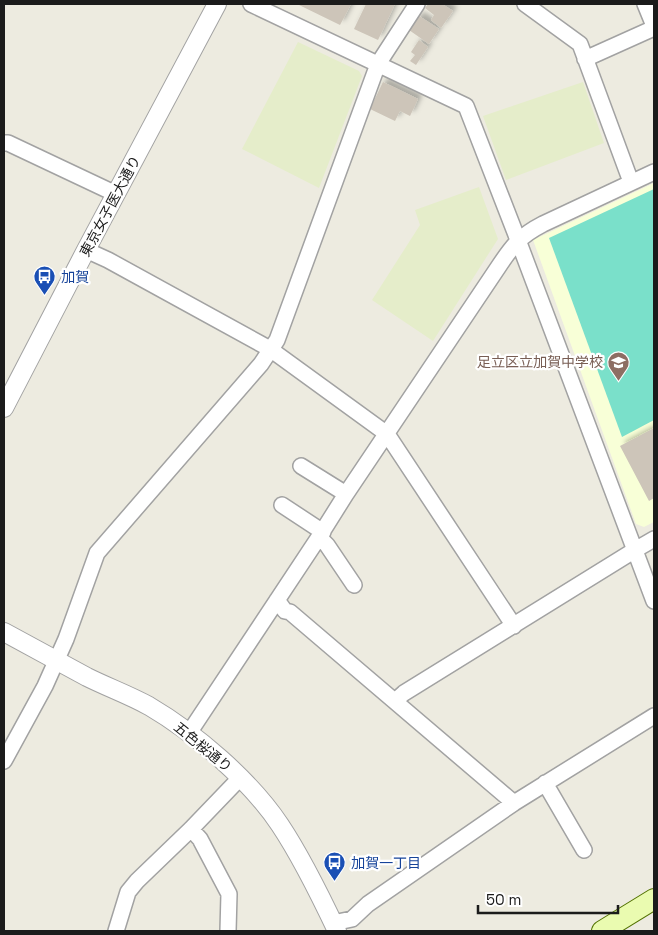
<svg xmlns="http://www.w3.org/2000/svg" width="658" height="935" font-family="'Space Grotesk','Noto Sans JP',sans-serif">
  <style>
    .education { fill: #f8ffd7 }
    .farmland { fill: #e5edca }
    .pitch { fill: #7ae0ca }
    .building { fill: #cdc5b9; filter: url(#shadow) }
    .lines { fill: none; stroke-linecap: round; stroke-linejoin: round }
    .minor-casing { stroke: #a2a2a2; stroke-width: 18 }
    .tertiary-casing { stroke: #a2a2a2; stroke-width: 20 }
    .secondary-casing { stroke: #537202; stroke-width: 22 }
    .minor { stroke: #fff; stroke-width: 15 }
    .tertiary { stroke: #fff; stroke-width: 18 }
    .secondary { stroke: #eafbb0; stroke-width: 20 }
    .labels { text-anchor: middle; stroke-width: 4.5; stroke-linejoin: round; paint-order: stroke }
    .street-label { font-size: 14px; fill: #1b1b1b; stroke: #fff }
    .transit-label { font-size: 14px; fill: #164399; stroke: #fff; text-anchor: start }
    .education-label { font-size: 14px; fill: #785e54; stroke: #fff; text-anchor: end }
  </style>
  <defs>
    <filter id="shadow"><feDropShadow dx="4.5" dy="-4.5" stdDeviation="2.5" flood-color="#0004"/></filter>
  </defs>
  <rect width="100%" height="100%" fill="#edebe0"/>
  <path class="education" d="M 654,183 L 654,522 L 644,527 L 636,524 L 533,240 Z"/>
  <path class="farmland" d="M 298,42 L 359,71 L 362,76 L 319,188 L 242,149 Z
    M 583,82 L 604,143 L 506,180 L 483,116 Z
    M 479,187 L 498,239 L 433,341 L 372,300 L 420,225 L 415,210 Z"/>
  <path class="pitch" d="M 654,189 L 654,420 L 622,437 L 549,238 Z"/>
  <path class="building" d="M 297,4 L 351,4 L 340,25 Z
    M 366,4 L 395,4 L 378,40 L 354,29 Z
    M 428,4 L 442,4 L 453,11 L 441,28 L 431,20 L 434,15 L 425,8 Z
    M 419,16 L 439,29 L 429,44 L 409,30 Z
    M 419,40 L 428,47 L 416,65 L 410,61 L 415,55 L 411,52 Z
    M 383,82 L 418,99 L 410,116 L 400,111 L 395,121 L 370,109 Z
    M 654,428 L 654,498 L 649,501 L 620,446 Z"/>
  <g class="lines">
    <defs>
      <path id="minor" d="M 251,4 L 466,106 L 518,240 L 654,601
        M 525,4 L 580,44 L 631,182
        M 645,4 L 654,26
        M 585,59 L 654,28
        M 4,143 L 8,143 L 116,194
        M 86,250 L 108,260 L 270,349 L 387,434 L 514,626
        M 301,466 L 346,494
        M 282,505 L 323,532
        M 319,537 L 327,545 L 354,585
        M 277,600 L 285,611 L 290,612 L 514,803
        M 395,701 L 404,693 L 635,550 L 654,539
        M 189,733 L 319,537 L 346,494 L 499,266 C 513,245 520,236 543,224 L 654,172
        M 4,761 L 45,686 L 66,639 L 97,553 L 261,364 L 277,340 L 378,64 L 417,4
        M 545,783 L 584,850
        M 191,829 L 200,839 L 229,894 L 228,931
        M 333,923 L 352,919 L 368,904 L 514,803 L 654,716
        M 116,931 L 128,892 L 137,881 L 191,829 L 240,778"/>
      <path id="tertiary" d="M 4,408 L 86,250 L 217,4
        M 4,632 C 32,647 59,662 87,677 C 107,687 129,695 149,706 C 195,733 250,780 280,825 C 302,858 320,895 337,931"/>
      <path id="secondary" d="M 602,931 L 654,899"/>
    </defs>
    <use href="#minor" class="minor-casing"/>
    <use href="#tertiary" class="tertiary-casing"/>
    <use href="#secondary" class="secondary-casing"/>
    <use href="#minor" class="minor"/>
    <use href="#tertiary" class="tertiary"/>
    <use href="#secondary" class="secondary"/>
  </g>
  <defs>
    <symbol id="bus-pin" viewBox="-11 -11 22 30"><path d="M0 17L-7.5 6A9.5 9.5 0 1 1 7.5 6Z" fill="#1a4fb4" stroke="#fff"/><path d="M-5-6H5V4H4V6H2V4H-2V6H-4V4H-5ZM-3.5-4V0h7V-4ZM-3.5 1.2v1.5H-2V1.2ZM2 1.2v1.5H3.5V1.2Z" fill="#fff"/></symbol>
    <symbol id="school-pin" viewBox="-11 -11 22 30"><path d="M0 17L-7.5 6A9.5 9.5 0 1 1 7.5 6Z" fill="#8d6e63" stroke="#fff"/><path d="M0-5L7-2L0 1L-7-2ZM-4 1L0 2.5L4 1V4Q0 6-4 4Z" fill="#fff"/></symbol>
  </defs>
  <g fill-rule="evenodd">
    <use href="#bus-pin" x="32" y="264" width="25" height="34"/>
    <use href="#school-pin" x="606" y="350" width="25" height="34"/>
    <use href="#bus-pin" x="322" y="850" width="25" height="34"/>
  </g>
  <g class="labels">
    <g class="street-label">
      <text transform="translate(110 206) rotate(-62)" y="5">東京女子医大通り</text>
      <text transform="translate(203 747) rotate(39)" y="5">五色桜通り</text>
    </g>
    <g class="transit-label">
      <text x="61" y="282">加賀</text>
      <text x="351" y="868">加賀一丁目</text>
    </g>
    <g class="education-label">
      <text x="603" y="367">足立区立加賀中学校</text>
    </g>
  </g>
  <rect width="658" height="935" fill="none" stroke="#1b1b1b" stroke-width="10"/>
  <path d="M478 905v8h140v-8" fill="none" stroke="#1b1b1b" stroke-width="2.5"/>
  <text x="486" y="905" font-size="15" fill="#1b1b1b" stroke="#ffffff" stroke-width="4" paint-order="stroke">50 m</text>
</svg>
